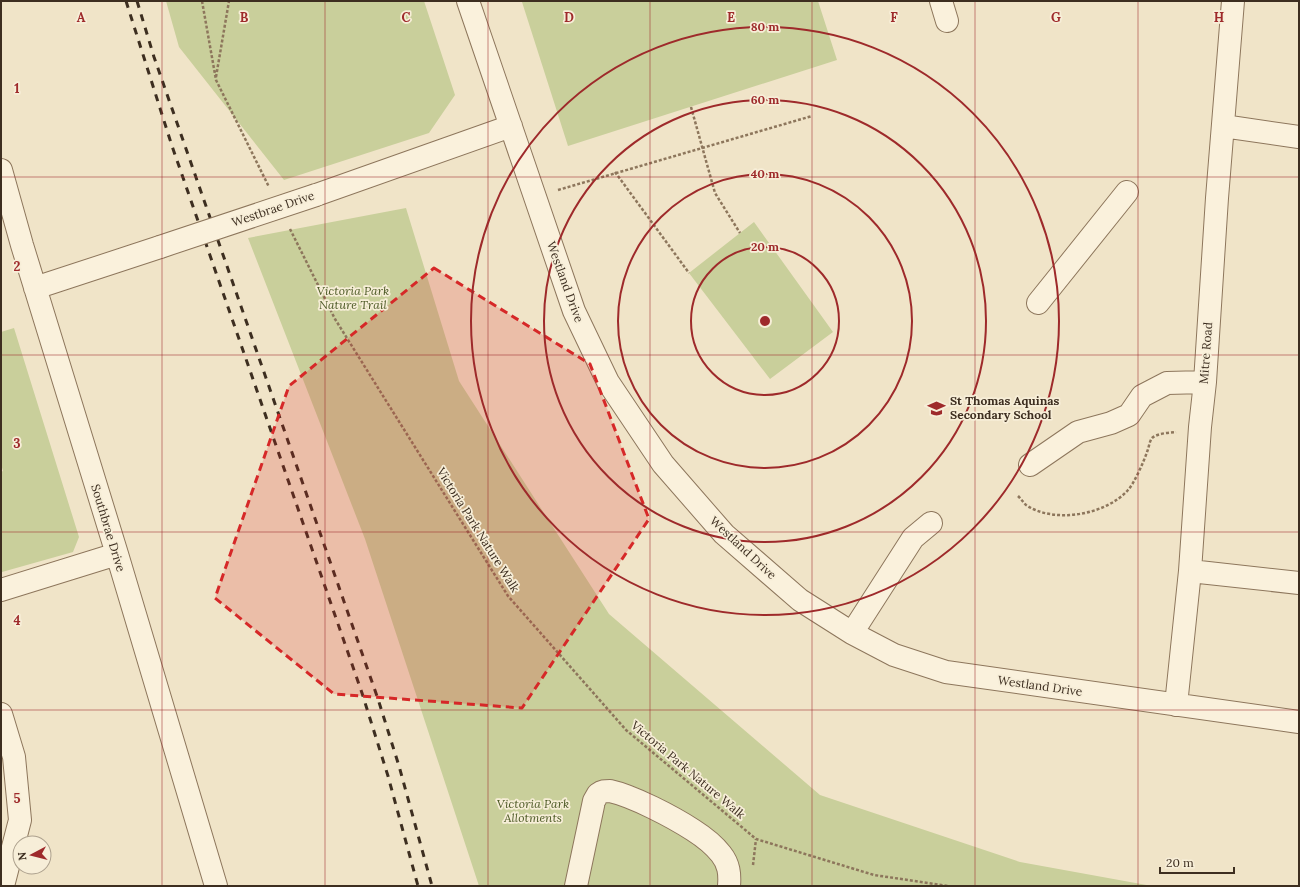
<svg xmlns="http://www.w3.org/2000/svg" width="1300" height="887" font-family="Lora,serif">
  <style>
    .green { fill: #c9cf9b }
    .lines { fill: none; stroke-linecap: round; stroke-linejoin: round }
    .minor-casing { stroke: #8d765c; stroke-width: 24 }
    .path { stroke: #8d765c; stroke-width: 2.5; stroke-dasharray: 3 2; stroke-linecap: butt }
    .minor { stroke: #faf1dc; stroke-width: 22 }
    .rail { stroke: #3d2e20; stroke-width: 3; stroke-dasharray: 7 7; stroke-linecap: butt }
    .minor-bridge-casing { stroke: #8d765c; stroke-width: 24; stroke-linecap: butt }
    .minor-bridge { stroke: #faf1dc; stroke-width: 22 }
    .marked { fill: #d62828; fill-opacity: 0.2; stroke: #d62828; stroke-width: 3; stroke-dasharray: 8 5; stroke-linejoin: round }
    .grid { fill: none; stroke: #9e2a2b; stroke-width: 1; stroke-opacity: 0.55 }
    .ring { fill: none; stroke: #9e2a2b; stroke-width: 2 }
    .labels { text-anchor: middle; stroke-width: 3.5; stroke-linejoin: round; paint-order: stroke }
    .street-label { font-size: 12px; fill: #3d2e20; stroke: #f7eed8 }
    .park-label { font-size: 12px; font-style: italic; fill: #4d5a26; stroke: #f7eed8 }
    .poi-label { font-size: 12px; font-weight: bold; fill: #3d2e20; stroke: #f7eed8; text-anchor: start }
    .grid-label { font-size: 13px; text-anchor: middle; font-weight: bold; fill: #9e2a2b; stroke: #f7eed8; stroke-width: 3.5; stroke-linejoin: round; paint-order: stroke }
    .centre { fill: #9e2a2b; stroke: #f7eed8; stroke-width: 2 }
    .ring-label { font-size: 12px; text-anchor: middle; font-weight: bold; fill: #9e2a2b; stroke: #f7eed8; stroke-width: 3.5; stroke-linejoin: round; paint-order: stroke }
  </style>
  <rect width="100%" height="100%" fill="#f0e4c8"/>
  <path class="green" d="M 166,1 L 424,1 L 455,95 L 429,133 L 284,180 L 179,47 Z
    M 526,1 L 818,1 L 837,60 L 568,146 L 522,2 Z
    M 406,208 L 459,381 L 609,614 L 820,795 L 1020,862 L 1152,886 L 479,886 L 365,539 L 248,238 Z
    M 754,222 L 833,332 L 770,379 L 689,273 Z
    M 14,328 L 79,537 L 73,552 L 2,572 L 1,472 L 3,471 L 1,464 L 1,332 Z"/>
  <g class="lines">
    <defs>
      <path id="minor" d="M 468,1 L 574,311 L 608,382 L 663,464 L 724,534 L 800,600 L 852,633 L 894,655 L 946,672 L 1299,722
        M 941,1 L 947,21
        M 1223,126 L 1299,137
        M 1,170 L 22,245 L 117,554 L 216,886
        M 316,195 L 511,126
        M 35,288 L 160,247
        M 1038,303 L 1127,192
        M 1030,465 L 1078,432 L 1111,423 L 1129,415 L 1142,396 L 1167,383 L 1205,382
        M 1190,571 L 1299,583
        M 1,590 L 117,554
        M 852,633 L 913,538 L 931,523
        M 1176,705 L 1190,571 L 1200,427 L 1205,382 L 1217,198 L 1233,1
        M 1,714 L 14,757 L 20,820 L 3,886
        M 576,886 L 594,801 L 598,794 C 602,791 605,791 610,791 C 633,796 673,817 693,830 C 704,837 714,845 721,854 C 729,864 730,874 729,886"/>
    </defs>
    <use href="#minor" class="minor-casing"/>
    <path class="path" d="M 202,1 L 216,80 L 269,187
      M 216,77 L 229,1
      M 691,107 L 715,193 L 740,233
      M 615,172 L 689,273
      M 558,190 L 812,116
      M 290,229 L 335,319 L 508,596 L 626,730 L 756,839 L 874,875 L 948,886
      M 1018,496 C 1021,499 1023,502 1026,505 C 1054,524 1106,515 1128,490 C 1134,484 1144,461 1147,452 C 1149,448 1149,442 1152,438 C 1158,433 1168,433 1176,432
      M 753,865 L 756,839"/>
    <use href="#minor" class="minor"/>
    <path class="rail" d="M 126,1 L 172,146 L 362,693 L 388,776 L 418,886
      M 137,1 L 154,57 L 378,699 L 399,766 L 432,886"/>
    <defs>
      <path id="minor-bridge" d="M 160,247 L 316,195"/>
    </defs>
    <use href="#minor-bridge" class="minor-bridge-casing"/>
    <use href="#minor-bridge" class="minor-bridge"/>
  </g>
  <path class="marked" d="M 434,268 L 590,364 L 649,519 L 522,708 L 334,694 L 215,598 L 289,386 Z"/>
  <path class="grid" d="M 162,1 L 162,886M 325,1 L 325,886M 488,1 L 488,886M 650,1 L 650,886M 812,1 L 812,886M 975,1 L 975,886M 1138,1 L 1138,886M 1,177 L 1299,177M 1,355 L 1299,355M 1,532 L 1299,532M 1,710 L 1299,710"/>
  <g class="ring">
    <circle cx="765" cy="321" r="74"/>
    <circle cx="765" cy="321" r="147"/>
    <circle cx="765" cy="321" r="221"/>
    <circle cx="765" cy="321" r="294"/>
  </g>
  <defs>
    <symbol id="school-bare" viewBox="-9 -9 18 18"><path d="M0-5L7-2L0 1L-7-2ZM-4 1L0 2.5L4 1V4Q0 6-4 4Z" fill="#9e2a2b" stroke="#f7eed8" stroke-width="2.5" paint-order="stroke"/></symbol>
  </defs>
  <g fill-rule="evenodd">
    <use href="#school-bare" x="924" y="396" width="25" height="25"/>
  </g>
  <g class="labels">
    <g class="street-label">
      <text transform="translate(273 209) rotate(-19)" y="4">Westbrae Drive</text>
      <text transform="translate(565 282) rotate(70)" y="4">Westland Drive</text>
      <text transform="translate(1206 353) rotate(-86)" y="4">Mitre Road</text>
      <text transform="translate(108 528) rotate(73)" y="4">Southbrae Drive</text>
      <text transform="translate(478 530) rotate(58)" y="4">Victoria Park Nature Walk</text>
      <text transform="translate(743 548) rotate(43)" y="4">Westland Drive</text>
      <text transform="translate(1040 686) rotate(8)" y="4">Westland Drive</text>
      <text transform="translate(688 770) rotate(40)" y="4">Victoria Park Nature Walk</text>
    </g>
    <g class="park-label">
      <text x="353" y="295">Victoria Park<tspan x="353" dy="14">Nature Trail</tspan></text>
      <text x="533" y="808">Victoria Park<tspan x="533" dy="14">Allotments</tspan></text>
    </g>
    <g class="poi-label">
      <text x="950" y="405">St Thomas Aquinas<tspan x="950" dy="14">Secondary School</tspan></text>
    </g>
  </g>
  <g class="grid-label">
    <text x="81" y="22">A</text>
    <text x="244" y="22">B</text>
    <text x="406" y="22">C</text>
    <text x="569" y="22">D</text>
    <text x="731" y="22">E</text>
    <text x="894" y="22">F</text>
    <text x="1056" y="22">G</text>
    <text x="1219" y="22">H</text>
    <text x="17" y="93">1</text>
    <text x="17" y="271">2</text>
    <text x="17" y="448">3</text>
    <text x="17" y="625">4</text>
    <text x="17" y="803">5</text>
  </g>
  <circle cx="765" cy="321" r="6" class="centre"/>
  <g class="ring-label">
    <text x="765" y="31">80 m</text>
    <text x="765" y="104">60 m</text>
    <text x="765" y="178">40 m</text>
    <text x="765" y="251">20 m</text>
  </g>
  <rect width="1300" height="887" fill="none" stroke="#3d2e20" stroke-width="4"/>
  <g transform="translate(32 855) rotate(263)"><circle r="19" fill="#f7eed8" stroke="#ada18e"/>
  <path d="M0-3L7 15L0 10L-7 15Z" fill="#9e2a2b"/>
  <text y="-6" font-size="11" font-weight="bold" text-anchor="middle" fill="#3d2e20">N</text>
  </g>
  <path d="M1160 867v6h74v-6" fill="none" stroke="#3d2e20" stroke-width="2"/>
  <text x="1166" y="867" font-size="12" fill="#3d2e20" stroke="#f7eed8" stroke-width="3" paint-order="stroke">20 m</text>
</svg>
